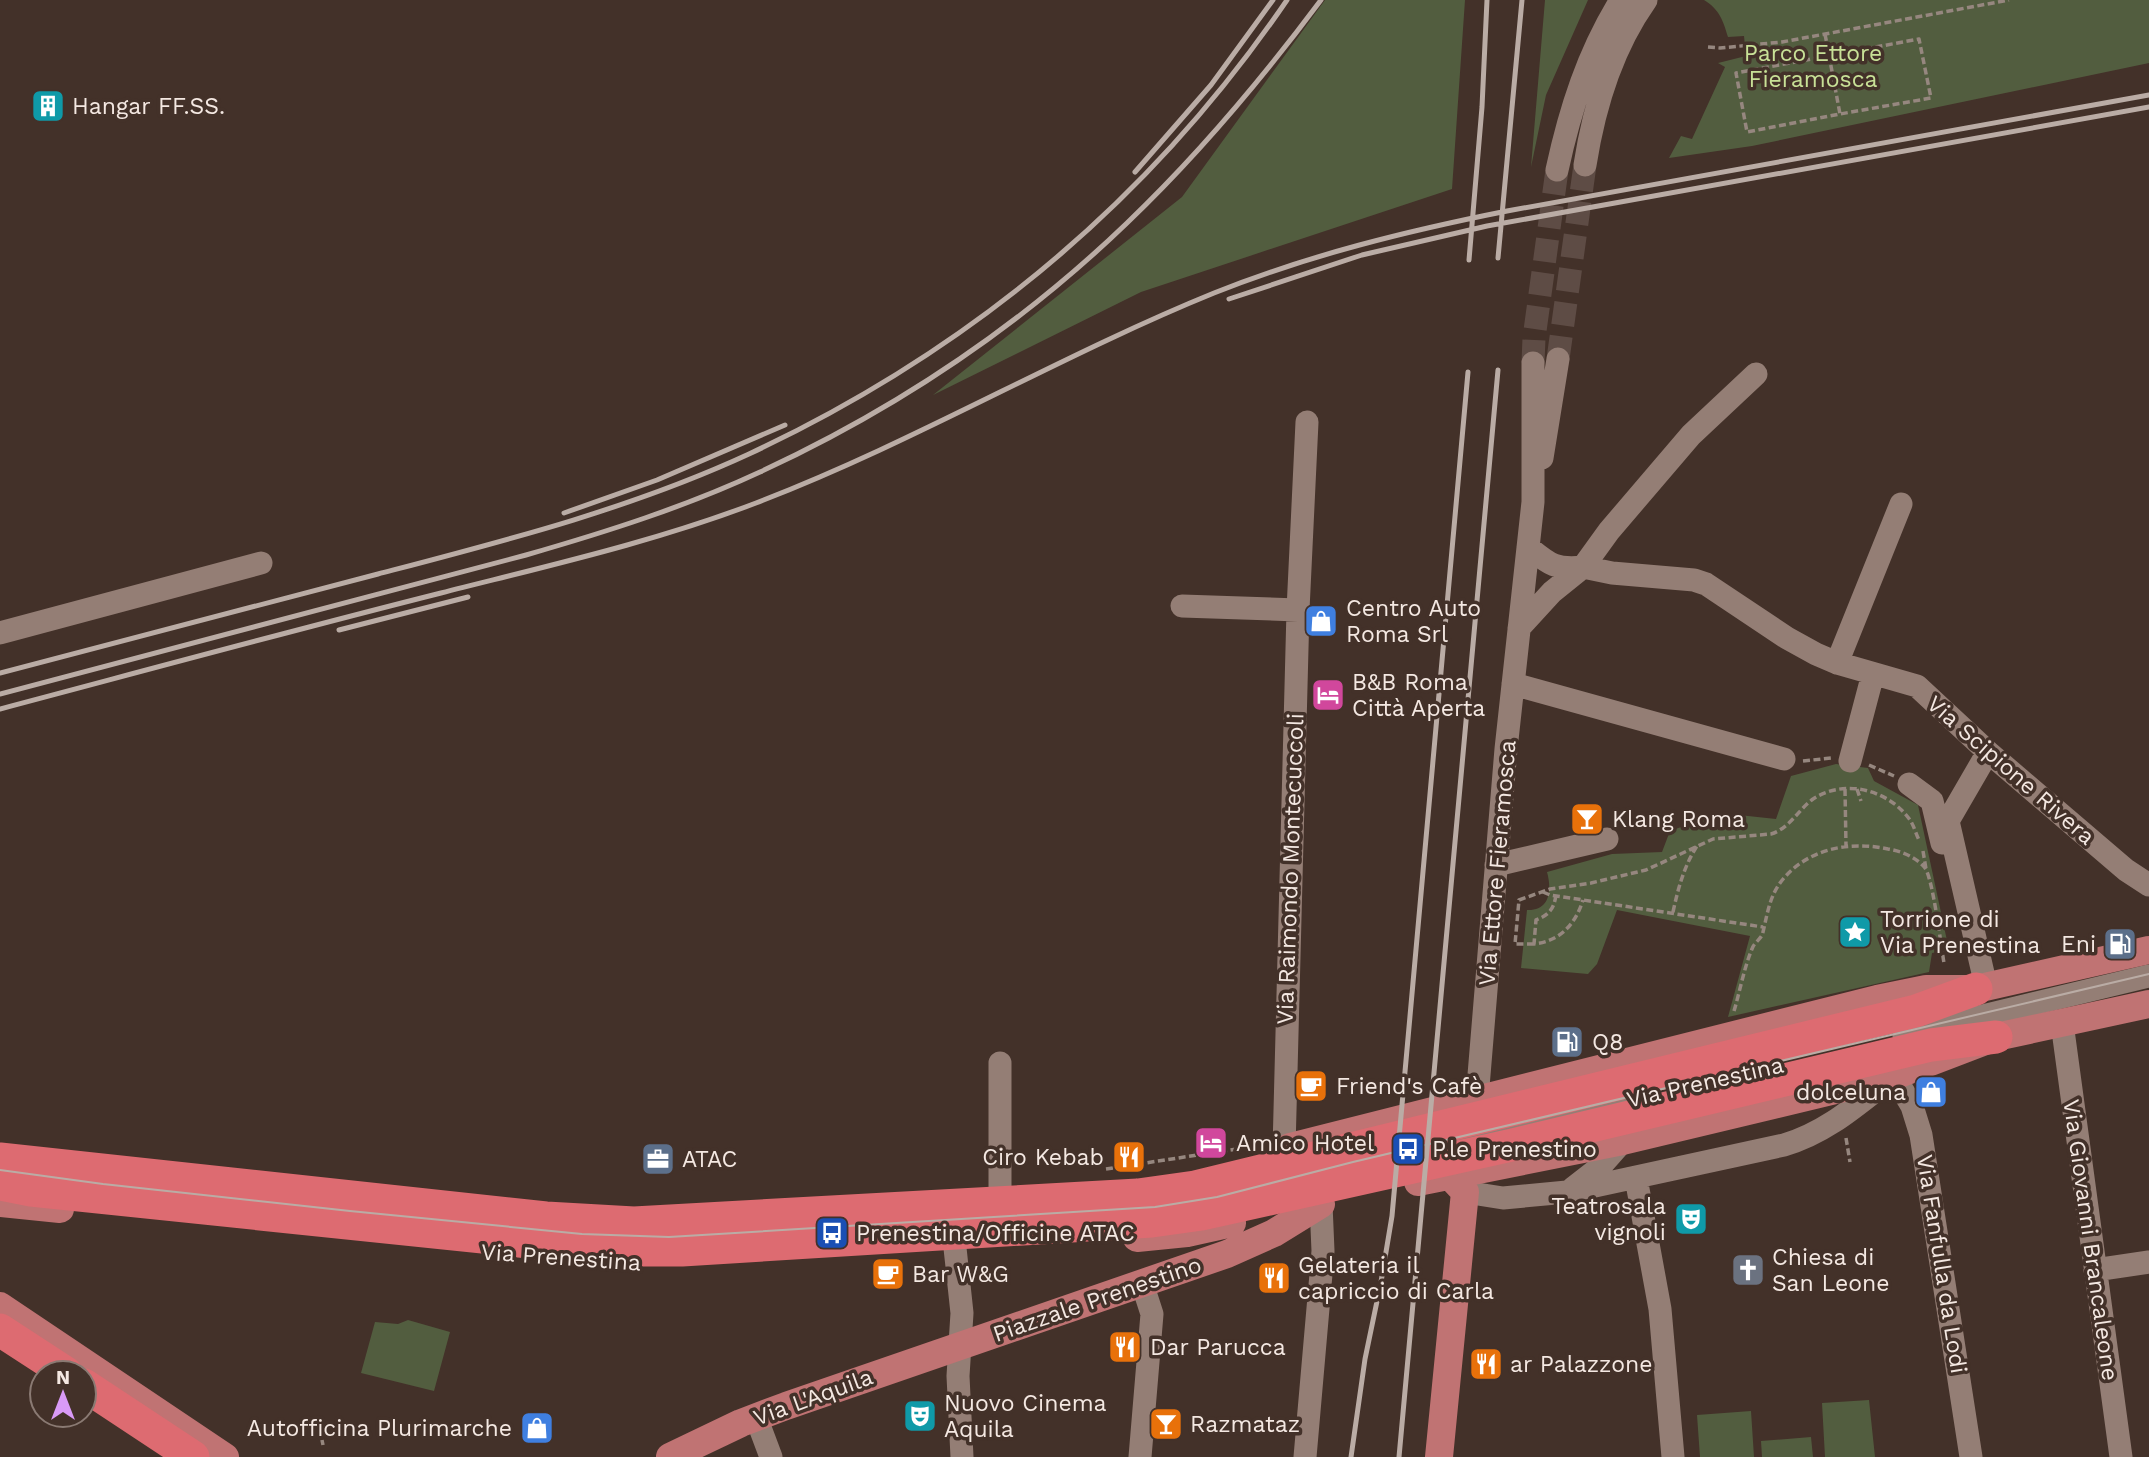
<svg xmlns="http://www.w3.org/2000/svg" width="2149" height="1457" font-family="'Work Sans',sans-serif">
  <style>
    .green { fill: #525d3f }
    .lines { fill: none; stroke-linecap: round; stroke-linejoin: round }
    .minor-tunnel { stroke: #5e4c45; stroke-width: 23; stroke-dasharray: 23 11; stroke-linecap: butt }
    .path { stroke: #96877f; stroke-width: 3.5; stroke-dasharray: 7 3.5; stroke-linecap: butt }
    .minor { stroke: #947e75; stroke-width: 23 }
    .major { stroke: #c07373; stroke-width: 28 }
    .highway { stroke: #dd6b71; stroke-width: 33 }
    .tram { stroke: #baaca5; stroke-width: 2 }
    .rail { stroke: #baaca5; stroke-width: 5 }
    .labels { text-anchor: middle; stroke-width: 7; stroke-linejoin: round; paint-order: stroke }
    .park-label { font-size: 23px; fill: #c8e197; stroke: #433129 }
    .poi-label { font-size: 23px; fill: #f4e8e2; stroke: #433129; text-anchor: start }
    .street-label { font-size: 23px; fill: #f4e8e2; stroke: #433129 }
  </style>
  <rect width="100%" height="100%" fill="#433129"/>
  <path class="green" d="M 1325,0 L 1465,0 L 1452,189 L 1141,292 L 933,395 L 1182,197 Z
    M 1545,0 L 1588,0 L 1546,95 L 1531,167 Z
    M 1704,0 L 2149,0 L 2149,63 L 1752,146 L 1669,158 L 1681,136 L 1692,139 L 1725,67 L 1718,63 L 1746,56 L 1744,36 L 1728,37 C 1723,20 1719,9 1704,0 Z
    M 1836,764 L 1868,768 L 1874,781 L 1918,805 L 1949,950 L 1932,953 L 1929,972 L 1728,1017 L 1750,936 L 1617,910 L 1597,964 L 1588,974 L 1521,968 L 1527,910 C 1550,911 1552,890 1547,872 L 1612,854 L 1662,852 L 1670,831 L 1720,813 L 1776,819 L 1791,776 Z
    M 408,1320 L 450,1332 L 434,1391 L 361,1373 L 375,1322 L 398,1324 Z
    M 1869,1400 L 1875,1457 L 1825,1457 L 1822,1403 Z
    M 1751,1411 L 1754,1457 L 1700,1457 L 1697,1415 Z
    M 1811,1437 L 1813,1457 L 1762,1457 L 1761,1441 Z"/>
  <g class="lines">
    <path class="minor-tunnel" d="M 1558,359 L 1585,165
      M 1533,363 L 1534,338 L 1557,170"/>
    <path class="path" d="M 1825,34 L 1840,114 L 1747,132 L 1736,73 L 1919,39 L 1931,98 L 1840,114
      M 1708,47 L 1720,48 L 1782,42 L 2009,0
      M 1803,761 L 1831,758
      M 1869,765 L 1894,776
      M 1845,789 L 1846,846
      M 1857,789 L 1861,801
      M 1923,851 L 1926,869
      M 1543,892 L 1550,895 L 1763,927
      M 1556,895 C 1554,909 1549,915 1536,920 L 1534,944 C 1560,941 1575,925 1583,900
      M 1673,912 C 1678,889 1684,866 1697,846
      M 1534,944 L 1515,944 L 1519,900 L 1550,889 L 1591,883 L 1646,870 L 1713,839 L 1771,834 C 1790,828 1798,810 1813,799 C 1845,778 1889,790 1910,820 C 1914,826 1916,834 1919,840
      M 1734,1011 C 1740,991 1744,968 1752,949 C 1754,942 1762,939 1763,932 C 1768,911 1770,894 1784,878 C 1810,848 1850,841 1888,849 C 1901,851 1916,857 1925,868 C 1933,879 1941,946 1944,963
      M 1846,1138 L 1850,1162
      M 1106,1169 L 1237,1149
      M 322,1440 L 323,1445"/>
    <path class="minor" d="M 1585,165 C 1594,107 1612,48 1646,0
      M 1557,170 C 1570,110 1588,53 1621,0
      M 1756,374 L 1691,435 L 1609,531 L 1583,567 L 1612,573 L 1694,580 L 1706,584 L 1787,638 L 1816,654 L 1837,663 L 1917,686 L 1988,752 L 2126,870 L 2149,885
      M 1542,458 L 1558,359
      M 1182,606 L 1298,610
      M 1519,628 L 1552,592 L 1583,567 C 1555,570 1549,564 1528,547
      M 0,633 L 261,563
      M 1837,663 L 1901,504
      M 1513,684 L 1784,759
      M 1850,761 L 1873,674
      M 1909,784 L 1932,801 L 1942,843
      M 1496,865 L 1607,839
      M 1986,986 L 1948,821 L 1988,752
      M 2062,1023 L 2121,1457
      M 1904,1035 L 2149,976
      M 1487,1114 L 1477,1099 L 1506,749 L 1533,502 L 1533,363
      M 1451,1142 L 1618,1103
      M 1284,1149 L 1298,610 L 1307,422
      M 1636,1178 L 1660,1309 L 1673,1457
      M 1573,1188 L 1600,1167 L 1623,1141
      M 1000,1189 L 1000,1063
      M 1465,1192 L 1503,1198 L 1567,1192 L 1784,1145 C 1828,1132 1859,1103 1894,1076 L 1912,1106 L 1921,1135 L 1971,1457
      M 955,1248 L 962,1313 L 958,1376 L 962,1457
      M 2095,1270 L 2149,1262
      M 756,1417 L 771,1457
      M 1140,1457 L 1152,1314 L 1142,1283
      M 1305,1457 L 1323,1251 L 1321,1204 L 1308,1200"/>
    <path class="major" d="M 1290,1147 L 1877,999 L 1926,989 L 1976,989 L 2149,950
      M 1418,1182 L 1623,1141 L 1894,1076 L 1996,1037 L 2149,1004
      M 0,1203 L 60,1209
      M 1137,1238 L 1187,1233 L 1232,1223
      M 0,1306 L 225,1457
      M 670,1457 L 741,1423 L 786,1406 L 1227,1254 L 1274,1233 L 1321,1204
      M 1439,1457 L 1465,1192 L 1450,1176"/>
    <path class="highway" d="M 0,1159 L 546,1218 L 634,1223 L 1138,1195 L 1195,1187 L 1916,1011 L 1976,989
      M 0,1184 L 31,1190 L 548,1244 L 625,1250 L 682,1250 L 1152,1221 L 1202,1214 L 1512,1145 L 1931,1045 L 1996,1037
      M 0,1330 L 66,1373
      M 84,1385 L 193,1457"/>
    <path class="tram" d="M 0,1170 L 103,1184 L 350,1211 L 582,1234 L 669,1237 L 1155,1207 L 1217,1197 L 1353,1162 L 2149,974"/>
    <path class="rail" d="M 1135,172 L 1211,85 L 1273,0
      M 1498,258 L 1522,0
      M 1469,260 L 1482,107 L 1487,0
      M 1229,299 L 1362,255 L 1487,226 L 2149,107
      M 564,513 L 657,480 L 785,425
      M 339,630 L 468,597
      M 0,673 C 126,640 252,607 378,574 C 504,541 630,509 749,454 C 969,351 1150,201 1287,0
      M 0,694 L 526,555 C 606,532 685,507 760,472 C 894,410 1020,326 1127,223 C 1198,155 1262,79 1321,0
      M 0,709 C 147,670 294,630 441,593 C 547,566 654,542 756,503 C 913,443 1059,356 1214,293 C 1309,255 1407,231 1507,211 L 2149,95
      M 1351,1457 L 1365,1359 L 1381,1282 L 1392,1216 L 1468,372
      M 1399,1457 L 1498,370"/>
  </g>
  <defs>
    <symbol id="building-square" viewBox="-11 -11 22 22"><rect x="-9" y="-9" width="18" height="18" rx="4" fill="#0f9aa8" stroke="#433129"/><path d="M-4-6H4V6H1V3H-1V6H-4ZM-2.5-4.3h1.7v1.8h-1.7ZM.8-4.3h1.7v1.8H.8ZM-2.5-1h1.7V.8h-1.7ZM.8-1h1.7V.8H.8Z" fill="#fff"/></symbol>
    <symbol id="shop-square" viewBox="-11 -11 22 22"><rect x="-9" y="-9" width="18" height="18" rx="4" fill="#3f7fe0" stroke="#433129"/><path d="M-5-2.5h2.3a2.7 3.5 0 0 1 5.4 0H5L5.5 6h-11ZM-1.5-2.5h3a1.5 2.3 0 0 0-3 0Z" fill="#fff"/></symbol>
    <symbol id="hotel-square" viewBox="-11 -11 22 22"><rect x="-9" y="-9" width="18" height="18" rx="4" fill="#d1479c" stroke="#433129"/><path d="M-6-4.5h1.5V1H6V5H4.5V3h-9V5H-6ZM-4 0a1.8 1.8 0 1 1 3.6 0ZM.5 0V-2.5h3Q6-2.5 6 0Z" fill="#fff"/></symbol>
    <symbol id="bar-square" viewBox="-11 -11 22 22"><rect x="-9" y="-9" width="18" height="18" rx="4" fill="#e8710a" stroke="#433129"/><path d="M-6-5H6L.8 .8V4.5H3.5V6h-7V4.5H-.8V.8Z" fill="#fff"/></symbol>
    <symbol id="sight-square" viewBox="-11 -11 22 22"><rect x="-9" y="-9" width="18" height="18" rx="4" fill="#0f9aa8" stroke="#433129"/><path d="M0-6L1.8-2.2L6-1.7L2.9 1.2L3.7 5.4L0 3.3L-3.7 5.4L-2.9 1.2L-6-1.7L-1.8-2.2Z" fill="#fff"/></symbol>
    <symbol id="fuel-square" viewBox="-11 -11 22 22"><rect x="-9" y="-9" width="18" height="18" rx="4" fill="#5c6f8a" stroke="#433129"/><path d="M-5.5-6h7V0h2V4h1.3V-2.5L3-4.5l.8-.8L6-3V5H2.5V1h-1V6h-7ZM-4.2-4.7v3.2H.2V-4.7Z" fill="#fff"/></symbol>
    <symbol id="cafe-square" viewBox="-11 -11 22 22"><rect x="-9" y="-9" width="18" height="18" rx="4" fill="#e8710a" stroke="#433129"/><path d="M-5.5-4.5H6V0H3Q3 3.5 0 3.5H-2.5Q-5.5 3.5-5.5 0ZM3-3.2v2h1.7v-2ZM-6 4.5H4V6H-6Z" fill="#fff"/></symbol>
    <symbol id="bus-square" viewBox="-11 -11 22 22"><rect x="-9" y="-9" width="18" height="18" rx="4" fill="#1a4fb4" stroke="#433129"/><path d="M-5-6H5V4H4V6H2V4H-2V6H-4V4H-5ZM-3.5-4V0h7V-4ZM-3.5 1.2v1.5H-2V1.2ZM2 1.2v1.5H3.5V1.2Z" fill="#fff"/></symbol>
    <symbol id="restaurant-square" viewBox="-11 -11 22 22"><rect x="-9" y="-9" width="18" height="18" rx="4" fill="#e8710a" stroke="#433129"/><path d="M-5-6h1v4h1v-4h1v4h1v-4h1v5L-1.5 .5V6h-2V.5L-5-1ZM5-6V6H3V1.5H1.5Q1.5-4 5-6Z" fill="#fff"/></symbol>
    <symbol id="office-square" viewBox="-11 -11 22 22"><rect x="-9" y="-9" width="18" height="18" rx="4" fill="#5c6f8a" stroke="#433129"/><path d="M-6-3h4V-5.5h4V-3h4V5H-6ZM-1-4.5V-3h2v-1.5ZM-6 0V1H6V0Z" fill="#fff"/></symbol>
    <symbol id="theatre-square" viewBox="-11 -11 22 22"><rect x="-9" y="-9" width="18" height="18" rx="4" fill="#0f9aa8" stroke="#433129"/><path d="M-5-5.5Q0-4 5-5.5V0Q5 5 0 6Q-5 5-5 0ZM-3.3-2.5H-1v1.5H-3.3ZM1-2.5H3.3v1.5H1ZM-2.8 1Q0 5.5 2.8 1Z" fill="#fff"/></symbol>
    <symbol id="church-square" viewBox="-11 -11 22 22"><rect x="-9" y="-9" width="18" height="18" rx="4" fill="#6b7280" stroke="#433129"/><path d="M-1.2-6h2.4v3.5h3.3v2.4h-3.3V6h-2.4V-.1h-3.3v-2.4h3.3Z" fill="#fff"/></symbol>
  </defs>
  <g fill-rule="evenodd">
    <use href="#building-square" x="29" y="87" width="38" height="38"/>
    <use href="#shop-square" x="1302" y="602" width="38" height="38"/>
    <use href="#hotel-square" x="1309" y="676" width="38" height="38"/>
    <use href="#bar-square" x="1568" y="800" width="38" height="38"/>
    <use href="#sight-square" x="1836" y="913" width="38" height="38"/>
    <use href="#fuel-square" x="2101" y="925" width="38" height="38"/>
    <use href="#fuel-square" x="1548" y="1023" width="38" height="38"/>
    <use href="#cafe-square" x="1292" y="1067" width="38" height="38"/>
    <use href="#shop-square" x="1912" y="1073" width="38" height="38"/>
    <use href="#hotel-square" x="1192" y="1124" width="38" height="38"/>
    <use href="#bus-square" x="1389" y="1130" width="38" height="38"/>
    <use href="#restaurant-square" x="1110" y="1138" width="38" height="38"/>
    <use href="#office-square" x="639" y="1140" width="38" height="38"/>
    <use href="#theatre-square" x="1672" y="1200" width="38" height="38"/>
    <use href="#bus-square" x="813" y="1214" width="38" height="38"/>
    <use href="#church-square" x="1729" y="1251" width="38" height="38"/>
    <use href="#cafe-square" x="869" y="1255" width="38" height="38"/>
    <use href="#restaurant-square" x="1255" y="1259" width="38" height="38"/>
    <use href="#restaurant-square" x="1106" y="1328" width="38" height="38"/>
    <use href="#restaurant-square" x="1467" y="1345" width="38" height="38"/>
    <use href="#theatre-square" x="901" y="1397" width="38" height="38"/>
    <use href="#bar-square" x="1147" y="1405" width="38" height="38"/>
    <use href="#shop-square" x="518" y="1409" width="38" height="38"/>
  </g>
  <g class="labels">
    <g class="park-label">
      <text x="1813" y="61">Parco Ettore<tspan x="1813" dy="26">Fieramosca</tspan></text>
    </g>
    <g class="poi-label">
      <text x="72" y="114">Hangar FF.SS.</text>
      <text x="1346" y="616">Centro Auto<tspan x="1346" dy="26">Roma Srl</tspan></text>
      <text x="1352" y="690">B&amp;B Roma<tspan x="1352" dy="26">Città Aperta</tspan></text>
      <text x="1612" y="827">Klang Roma</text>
      <text x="1880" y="927">Torrione di<tspan x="1880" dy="26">Via Prenestina</tspan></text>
      <text x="2096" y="952" text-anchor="end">Eni</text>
      <text x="1592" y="1050">Q8</text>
      <text x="1336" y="1094">Friend's Cafè</text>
      <text x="1906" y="1100" text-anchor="end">dolceluna</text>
      <text x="1236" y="1151">Amico Hotel</text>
      <text x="1432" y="1157">P.le Prenestino</text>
      <text x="1104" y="1165" text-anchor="end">Ciro Kebab</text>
      <text x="682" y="1167">ATAC</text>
      <text x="1666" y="1214" text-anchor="end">Teatrosala<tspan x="1666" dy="26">vignoli</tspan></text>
      <text x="856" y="1241">Prenestina/Officine ATAC</text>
      <text x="1772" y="1265">Chiesa di<tspan x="1772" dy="26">San Leone</tspan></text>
      <text x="1298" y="1273">Gelateria il<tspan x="1298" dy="26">capriccio di Carla</tspan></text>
      <text x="912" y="1282">Bar W&amp;G</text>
      <text x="1150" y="1355">Dar Parucca</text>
      <text x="1510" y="1372">ar Palazzone</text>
      <text x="944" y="1411">Nuovo Cinema<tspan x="944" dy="26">Aquila</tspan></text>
      <text x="1190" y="1432">Razmataz</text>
      <text x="512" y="1436" text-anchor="end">Autofficina Plurimarche</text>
    </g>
    <g class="street-label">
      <text transform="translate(2011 770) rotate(41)" y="8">Via Scipione Rivera</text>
      <text transform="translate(1497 863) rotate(-85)" y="8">Via Ettore Fieramosca</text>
      <text transform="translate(1290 869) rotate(-88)" y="8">Via Raimondo Montecuccoli</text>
      <text transform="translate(1705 1082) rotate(-13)" y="8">Via Prenestina</text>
      <text transform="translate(2091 1240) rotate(82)" y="8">Via Giovanni Brancaleone</text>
      <text transform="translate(561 1257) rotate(4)" y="8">Via Prenestina</text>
      <text transform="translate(1942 1264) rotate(81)" y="8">Via Fanfulla da Lodi</text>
      <text transform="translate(1097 1299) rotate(-19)" y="8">Piazzale Prenestino</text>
      <text transform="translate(813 1397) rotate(-20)" y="8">Via L'Aquila</text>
    </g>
  </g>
  <g transform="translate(63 1394)"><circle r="33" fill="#433129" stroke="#8a7a73" stroke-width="2"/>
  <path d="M0-5L12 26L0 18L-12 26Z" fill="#d99af7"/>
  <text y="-10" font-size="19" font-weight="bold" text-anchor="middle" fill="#f4e8e2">N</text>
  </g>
</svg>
